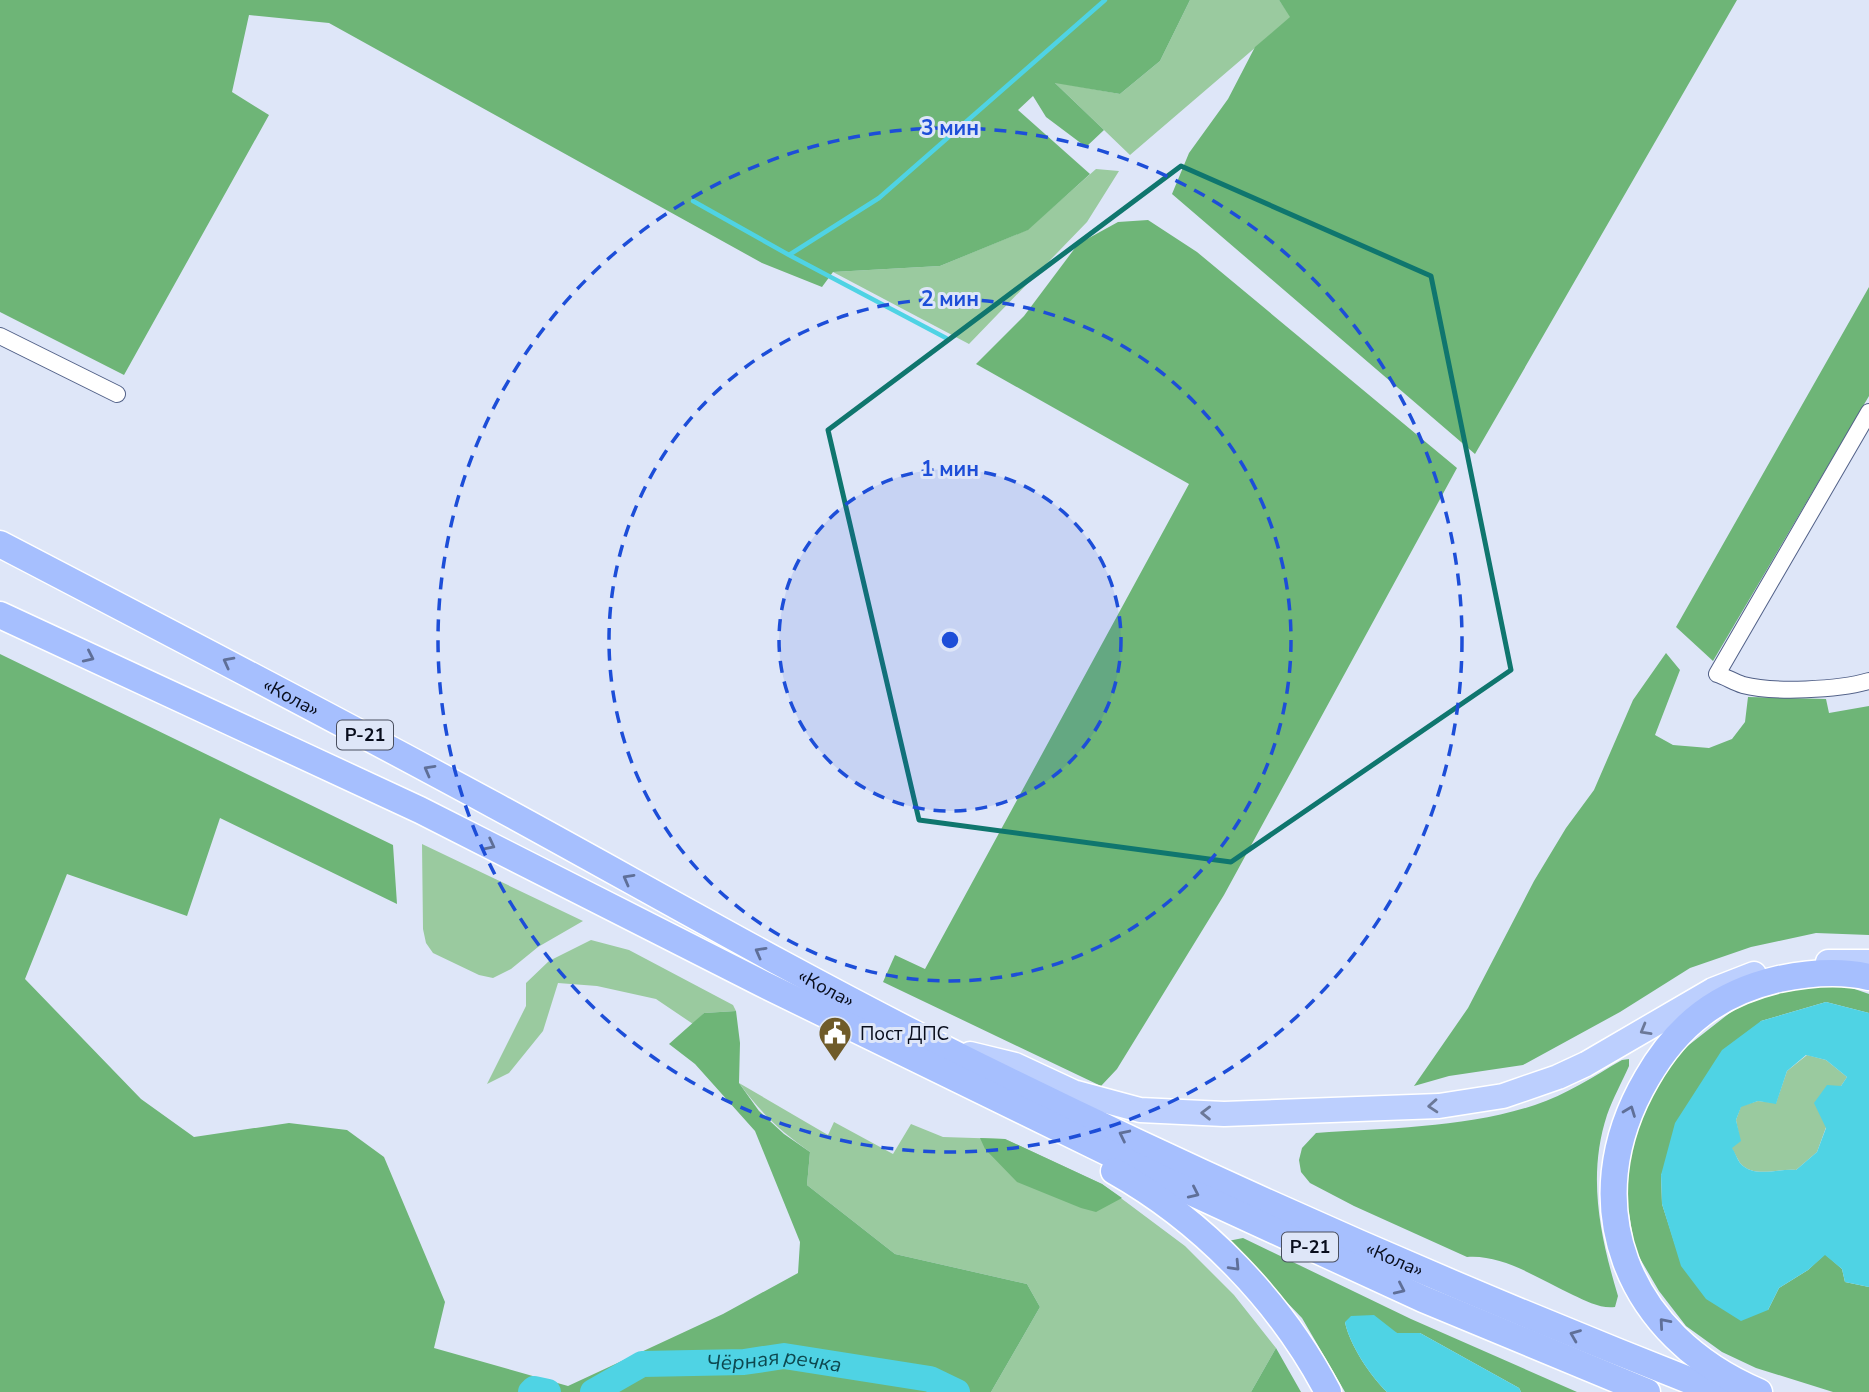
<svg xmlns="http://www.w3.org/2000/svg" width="1869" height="1392" font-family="'Nunito Sans',sans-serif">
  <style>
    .green { fill: #9aca9f }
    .forest { fill: #6eb577 }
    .water { fill: #4fd3e4; fill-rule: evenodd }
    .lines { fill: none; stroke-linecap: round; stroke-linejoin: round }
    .stream { stroke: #4fd3e4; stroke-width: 4.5 }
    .river { stroke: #4fd3e4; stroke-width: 26 }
    .minor-casing { stroke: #526188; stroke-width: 18 }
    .primary-casing { stroke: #fff; stroke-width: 27 }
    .trunk-casing { stroke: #fff; stroke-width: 29 }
    .minor { stroke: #fff; stroke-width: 16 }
    .primary { stroke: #bccffe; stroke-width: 24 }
    .trunk { stroke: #a6bffe; stroke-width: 26 }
    .oneway { stroke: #5f6f98 }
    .oneway2 { stroke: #6b7898 }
    .marked { fill: none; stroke: #0f766e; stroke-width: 5; stroke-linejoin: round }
    .ring { fill: none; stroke: #1d4ed8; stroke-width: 3.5; stroke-dasharray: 12 9 }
    .labels { text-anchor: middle; stroke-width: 6; stroke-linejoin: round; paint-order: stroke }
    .shield { fill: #dee6f8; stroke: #484e5e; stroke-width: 2 }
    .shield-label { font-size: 18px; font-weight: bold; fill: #080d1c }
    .street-label { font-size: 19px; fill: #080d1c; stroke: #dee6f8 }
    .poi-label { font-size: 19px; fill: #080d1c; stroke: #dee6f8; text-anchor: start }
    .water-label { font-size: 21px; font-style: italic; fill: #0d484f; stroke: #dee6f8 }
    .centre { fill: #1d4ed8; stroke: #dee6f8; stroke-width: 3.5 }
    .ring-label { font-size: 21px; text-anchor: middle; font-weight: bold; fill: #1d4ed8; stroke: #dee6f8; stroke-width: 6; stroke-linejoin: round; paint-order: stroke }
  </style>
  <rect width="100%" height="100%" fill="#dee6f8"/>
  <path class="green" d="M 1190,0 L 1279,0 L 1291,17 L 1130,155 L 1054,82 L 1120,94 L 1160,61 Z
    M 1096,169 L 1119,171 L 1087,222 L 969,344 L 833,272 L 940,266 L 1027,230 Z
    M 422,844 L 583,921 L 538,947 L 511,969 L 493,978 L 479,975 L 433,953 L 426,943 L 423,929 Z
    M 591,940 L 629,950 L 733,1005 L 736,1011 L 704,1013 L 693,1024 L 656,999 L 597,986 L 558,983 L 543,1031 L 509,1073 L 487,1084 L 526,1006 L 526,983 L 549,961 Z
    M 1807,1055 L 1826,1060 L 1847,1077 L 1841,1086 L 1817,1152 L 1796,1170 C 1778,1168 1754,1179 1740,1163 C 1737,1158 1734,1152 1731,1147 L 1740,1141 L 1736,1120 L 1741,1106 L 1758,1101 L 1776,1103 L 1787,1071 Z
    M 739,1083 L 828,1135 L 834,1122 L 893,1154 L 911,1124 L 943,1137 L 1005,1139 L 1102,1184 L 1185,1246 L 1234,1295 L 1276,1348 L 1251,1392 L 991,1392 L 1040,1307 L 1027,1284 L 895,1254 L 807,1185 L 810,1152 C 779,1130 761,1113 739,1083 Z"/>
  <path class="forest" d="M 0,0 L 1190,0 L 1160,61 L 1120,94 L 1055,83 L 1104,130 L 1086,147 L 1046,117 L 1033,96 L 1018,110 L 1090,174 L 1028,230 L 940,266 L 833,272 L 822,287 L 762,263 L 329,23 L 249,15 L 232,92 L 269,115 L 124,375 L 0,312 Z
    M 1279,0 L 1737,0 L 1475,454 L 1172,194 L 1189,153 L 1228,99 L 1255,47 L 1290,17 Z
    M 1148,220 L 1197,252 L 1457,468 L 1224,895 L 1117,1069 L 1101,1086 L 883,982 L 895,955 L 925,969 L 1189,484 L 976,364 L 1024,316 L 1078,244 L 1118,222 Z
    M 1869,287 L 1869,396 L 1713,661 L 1676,627 Z
    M 1666,653 L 1680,670 L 1655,735 L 1673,745 L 1709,748 L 1732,739 L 1745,722 L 1748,697 L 1826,699 L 1829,713 L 1869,706 L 1869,935 L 1816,933 L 1751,947 L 1690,968 L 1620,1012 L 1523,1065 L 1449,1076 L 1414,1086 L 1468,1008 L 1534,881 L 1566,828 L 1594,790 L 1633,700 Z
    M 0,654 L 393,845 L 397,904 L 220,818 L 187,916 L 67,874 L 25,979 L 141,1099 L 194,1137 L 289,1123 L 347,1130 L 384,1157 L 445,1302 L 434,1348 L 568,1386 L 723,1314 L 798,1273 L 800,1242 L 755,1131 L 695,1064 L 669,1044 L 704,1013 L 736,1011 L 740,1043 L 739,1083 L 759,1111 L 784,1134 L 810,1152 L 807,1185 L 895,1254 L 1027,1284 L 1040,1307 L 991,1392 L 0,1392 Z
    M 1791,987 L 1849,987 L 1869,994 L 1869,1013 L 1826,1002 L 1761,1021 L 1661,1175 L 1662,1204 L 1682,1266 L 1768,1310 L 1779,1288 L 1808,1270 L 1825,1254 L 1842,1269 L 1845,1282 L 1869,1287 L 1869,1392 L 1833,1392 L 1756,1368 L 1722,1352 L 1686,1326 L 1659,1291 L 1635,1250 L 1626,1195 L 1627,1168 L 1632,1144 L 1644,1105 L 1659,1078 L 1685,1048 L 1736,1008 Z
    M 1629,1059 L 1629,1066 C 1622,1082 1613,1098 1607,1115 C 1587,1176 1600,1236 1618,1296 L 1615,1307 C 1601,1309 1586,1301 1573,1295 C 1541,1280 1503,1254 1467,1257 L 1354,1206 L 1310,1183 L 1301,1172 L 1299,1160 L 1302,1148 L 1316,1133 C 1389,1128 1465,1128 1535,1105 C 1566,1095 1594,1076 1622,1060 Z
    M 980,1138 L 1005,1139 L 1102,1184 L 1122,1198 L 1096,1212 L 1081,1208 L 1017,1182 L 985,1149 Z
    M 1243,1238 L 1411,1319 L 1577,1392 L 1521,1392 L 1519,1388 L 1420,1333 L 1397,1333 L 1345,1322 C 1349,1344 1371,1377 1387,1392 L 1345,1392 L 1302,1318 L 1228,1241 Z
    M 1276,1348 L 1301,1392 L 1251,1392 Z"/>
  <path class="water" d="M 1826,1002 L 1869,1013 L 1869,1287 L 1845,1282 L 1842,1269 L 1825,1255 L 1808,1270 L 1779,1288 L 1768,1310 L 1741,1321 L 1706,1299 L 1681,1266 L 1662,1204 L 1661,1175 L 1675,1123 L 1722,1050 L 1761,1021 ZM 1806,1055 L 1826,1060 L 1847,1077 L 1841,1086 L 1827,1085 L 1814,1103 L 1826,1128 L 1817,1152 L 1796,1170 C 1778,1168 1754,1179 1740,1163 C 1737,1159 1735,1152 1732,1148 L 1741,1141 L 1736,1120 L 1741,1107 L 1758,1101 L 1776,1104 L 1787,1071 Z
    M 1374,1315 L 1397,1333 L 1420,1333 L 1519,1388 L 1521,1392 L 1387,1392 C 1371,1377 1349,1344 1345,1322 L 1351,1316 Z"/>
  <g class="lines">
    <path class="stream" d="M 693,201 L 789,255 L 946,338
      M 789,255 L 879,198 L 1105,0"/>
    <g class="river">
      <path d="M 531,1392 L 534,1389 L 548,1392"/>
      <path id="s1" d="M 593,1392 L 642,1364 L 744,1362 L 784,1356 L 930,1379 L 957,1392"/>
    </g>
    <defs>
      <path id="minor" d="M 0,336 L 117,394
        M 1869,412 L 1717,674 C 1726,677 1734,682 1743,685 C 1773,693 1839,690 1869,681"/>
      <path id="primary" d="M 1828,962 L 1869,962
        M 970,1054 L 1015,1065 L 1073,1092 L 1140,1110 L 1224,1114 L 1439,1106 L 1503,1096 L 1558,1077 L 1586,1064 L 1713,990 L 1754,974"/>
      <g id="trunk">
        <path id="s2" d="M 0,544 C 165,630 330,716 494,805 C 641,885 786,969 935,1044 C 1191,1173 1453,1288 1719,1392"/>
        <path d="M 0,615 L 420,810 L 763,984 L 1156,1176 L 1423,1299 L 1647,1392"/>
        <path d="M 1114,1171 C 1203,1221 1281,1302 1328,1392"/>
        <path d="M 1759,1392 C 1627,1336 1573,1204 1647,1078 C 1678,1024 1719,993 1779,979 C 1808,973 1840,970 1869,977"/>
      </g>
    </defs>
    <use href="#minor" class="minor-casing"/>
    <use href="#primary" class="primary-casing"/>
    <use href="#trunk" class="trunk-casing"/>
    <use href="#minor" class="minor"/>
    <use href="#primary" class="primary"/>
    <use href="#trunk" class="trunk"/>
  </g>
  <defs><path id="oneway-chevron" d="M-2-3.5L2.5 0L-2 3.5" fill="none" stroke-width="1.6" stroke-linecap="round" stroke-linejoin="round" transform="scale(1.75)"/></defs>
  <g class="oneway">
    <use href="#oneway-chevron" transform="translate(89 657) rotate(25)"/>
    <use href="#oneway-chevron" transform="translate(228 662) rotate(-152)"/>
    <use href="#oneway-chevron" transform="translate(429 770) rotate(-151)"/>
    <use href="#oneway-chevron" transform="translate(490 845) rotate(27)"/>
    <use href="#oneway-chevron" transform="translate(628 879) rotate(-151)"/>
    <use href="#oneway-chevron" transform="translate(760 952) rotate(-151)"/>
    <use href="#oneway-chevron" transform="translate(1630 1111) rotate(-69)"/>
    <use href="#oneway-chevron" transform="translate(1124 1135) rotate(-154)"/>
    <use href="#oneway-chevron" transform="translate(1194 1193) rotate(25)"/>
    <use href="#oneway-chevron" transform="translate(1235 1266) rotate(47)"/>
    <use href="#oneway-chevron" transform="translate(1400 1289) rotate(25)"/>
    <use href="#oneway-chevron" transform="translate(1664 1323) rotate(-131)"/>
    <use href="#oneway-chevron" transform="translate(1575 1335) rotate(-158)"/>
  </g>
  <g class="oneway2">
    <use href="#oneway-chevron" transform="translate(1645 1030) rotate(150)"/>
    <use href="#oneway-chevron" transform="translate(1433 1106) rotate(176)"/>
    <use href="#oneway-chevron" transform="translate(1206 1113) rotate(-179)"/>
  </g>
  <path class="marked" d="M 1181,166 L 1431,276 L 1511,670 L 1231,862 L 919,820 L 828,430 Z"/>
  <circle cx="950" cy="640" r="171" fill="#1d4ed8" fill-opacity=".12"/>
  <g class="ring">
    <circle cx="950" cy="640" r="171"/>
    <circle cx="950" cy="640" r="341"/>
    <circle cx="950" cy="640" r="512"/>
  </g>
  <defs>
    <symbol id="civic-pin" viewBox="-11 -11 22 30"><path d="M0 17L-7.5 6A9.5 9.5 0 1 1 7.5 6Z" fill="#6f5b29" stroke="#dee6f8"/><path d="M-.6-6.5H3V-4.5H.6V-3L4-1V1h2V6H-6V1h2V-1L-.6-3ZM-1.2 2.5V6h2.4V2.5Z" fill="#fff"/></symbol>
  </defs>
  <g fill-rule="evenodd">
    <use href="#civic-pin" x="816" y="1014" width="38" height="52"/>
  </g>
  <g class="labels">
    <g class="shield">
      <rect x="337" y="720.5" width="56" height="29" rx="5"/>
      <rect x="1282" y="1232.5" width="56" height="29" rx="5"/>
    </g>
    <g class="shield-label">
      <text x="365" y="741">Р-21</text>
      <text x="1310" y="1253">Р-21</text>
    </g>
    <g class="street-label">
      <text dy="7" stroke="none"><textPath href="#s2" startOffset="329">«Кола»</textPath></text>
      <text dy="7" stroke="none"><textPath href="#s2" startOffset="938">«Кола»</textPath></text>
      <text dy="7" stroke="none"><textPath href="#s2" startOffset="1568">«Кола»</textPath></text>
    </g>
    <g class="poi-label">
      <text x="860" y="1040">Пост ДПС</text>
    </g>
    <g class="water-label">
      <text dy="7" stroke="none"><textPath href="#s1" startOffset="189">Чёрная речка</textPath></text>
    </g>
  </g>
  <circle cx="950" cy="640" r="10" class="centre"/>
  <g class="ring-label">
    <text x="950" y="135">3 мин</text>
    <text x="950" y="306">2 мин</text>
    <text x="950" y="476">1 мин</text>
  </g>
</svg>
